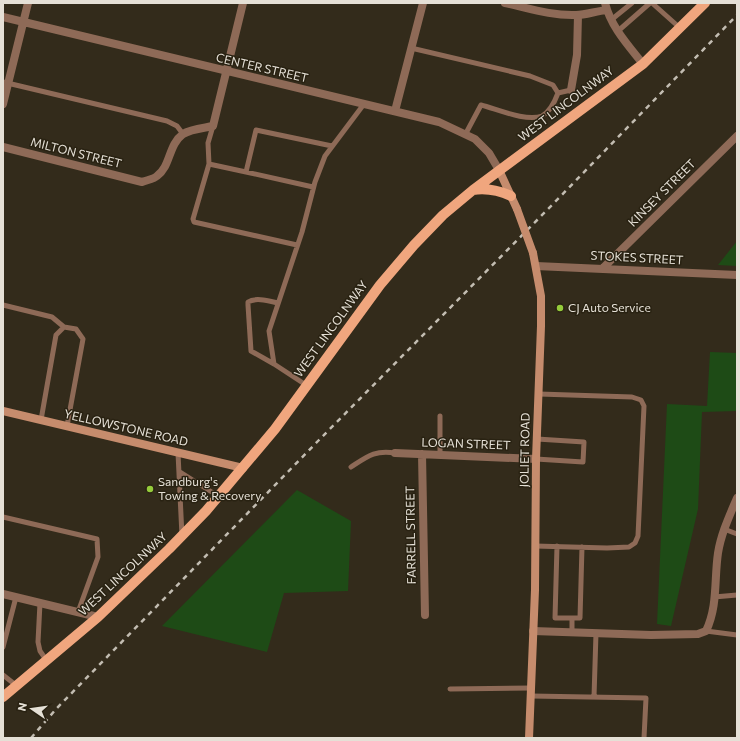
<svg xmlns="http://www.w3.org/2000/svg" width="740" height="741" font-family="Commissioner,sans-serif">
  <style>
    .green { fill: #1e4b16 }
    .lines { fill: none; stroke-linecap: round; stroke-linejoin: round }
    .lane { stroke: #8e6a57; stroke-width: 5 }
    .street { stroke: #8e6a57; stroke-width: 8 }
    .secondary { stroke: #c68c6d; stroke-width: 8 }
    .primary { stroke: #f0a67e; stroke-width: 10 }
    .rail { stroke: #c3bdb2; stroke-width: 2.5; stroke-dasharray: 5 5; stroke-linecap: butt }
    .secondary-bridge { stroke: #c68c6d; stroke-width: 8 }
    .poi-dot { fill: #95cc3b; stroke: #292212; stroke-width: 1.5 }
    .labels { text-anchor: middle; stroke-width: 3; stroke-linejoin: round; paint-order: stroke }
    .street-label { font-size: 12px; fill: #e5e0d6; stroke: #292212 }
    .poi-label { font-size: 12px; fill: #e5e0d6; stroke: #292212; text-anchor: start }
  </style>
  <rect width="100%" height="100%" fill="#332b1b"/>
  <path class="green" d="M 737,241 L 737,266 L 718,265 Z
    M 710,352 L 737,353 L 737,411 L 702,412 L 698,509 L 671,626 L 657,624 L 667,404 L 707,406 Z
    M 297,490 L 351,521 L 348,591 L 284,593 L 267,652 L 162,626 Z"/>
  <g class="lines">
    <path class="lane" d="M 652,3 L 680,28
      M 611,20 L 632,3
      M 618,31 L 650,3
      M 411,48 L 530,76 L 553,85 L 558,93
      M 3,82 L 167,121 L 177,126 L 183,134
      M 213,126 L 208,143 L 209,164 L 246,172 L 256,130 L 332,146
      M 465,135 L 481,105 C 497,109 526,122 542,116 C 550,112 555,101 558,93 L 571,90
      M 209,164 L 193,219 L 194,222 L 297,245
      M 246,172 L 313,187
      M 3,305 L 52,317 L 64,327
      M 274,364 L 251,351 L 248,305 L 248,302 C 256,297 269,301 278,303
      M 306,385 L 274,364 L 269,331 L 302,232 L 315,182 L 325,156 L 364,104
      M 41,420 L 56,335 L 64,327 L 76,329 L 83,339 L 67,426
      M 178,453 L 182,536
      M 440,454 L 440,416
      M 536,459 L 583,462 L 584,442 L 537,439
      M 351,467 C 368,456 375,450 395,453
      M 180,472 L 218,496
      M 3,517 L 97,539 L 98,557 L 78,612
      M 724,529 L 737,534
      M 535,546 L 607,548 L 629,547 L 635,543 L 638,536 L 644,406 L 641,400 L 632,397 L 539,394
      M 557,546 L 555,618 L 572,618
      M 714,597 L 737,595
      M 40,603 L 38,642 L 40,651 L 47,661
      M 706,631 L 737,635
      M 572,632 L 572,618 L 580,618 L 582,547
      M 3,647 L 16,597
      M 3,675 L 17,686
      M 450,689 L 531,688
      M 531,696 L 646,698 L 644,738
      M 594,697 L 596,633"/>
    <path class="street" d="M 505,3 C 528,8 552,16 576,15 C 586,15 596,11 607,10
      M 605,3 C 611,27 628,45 643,64
      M 3,17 L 439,122 L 475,139 L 489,153 L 499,170
      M 571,90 L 577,55 L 578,15
      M 3,104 L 28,3
      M 395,111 L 423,3
      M 3,147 L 142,182 C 147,180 154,179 157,176 C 171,166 168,145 183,134 C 191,129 204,128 213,126 L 243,3
      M 536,266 L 737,275
      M 603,268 L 737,136
      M 395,453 L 536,459
      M 422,454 L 425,615
      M 3,594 L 98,617
      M 533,631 L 651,635 L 698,634 L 706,631 C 718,606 714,580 718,553 C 721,534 729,517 737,498"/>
    <path class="secondary" d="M 499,170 L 517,209
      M 3,411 L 243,468
      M 529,738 L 535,590 L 536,459 L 541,326 L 541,296 L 533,253"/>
    <path class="primary" d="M 473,190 C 487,188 498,190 511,196
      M 3,697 L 98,617 L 169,549 L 206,511 L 275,429 L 380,285 L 414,245 L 443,215 L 473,190 L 643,64 L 705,3"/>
    <path class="rail" d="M 31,738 L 57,708 L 156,607 L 318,441 L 553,204 L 737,15"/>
    <path class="secondary-bridge" d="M 517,209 L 533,253"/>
  </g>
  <g class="poi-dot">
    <circle cx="560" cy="308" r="4"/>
    <circle cx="150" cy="489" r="4"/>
  </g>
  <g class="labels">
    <g class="street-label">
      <text transform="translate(262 68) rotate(13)" y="4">CENTER STREET</text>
      <text transform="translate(566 104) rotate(-37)" y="4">WEST LINCOLNWAY</text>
      <text transform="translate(76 153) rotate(14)" y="4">MILTON STREET</text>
      <text transform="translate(662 193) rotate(-45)" y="4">KINSEY STREET</text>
      <text transform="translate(637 258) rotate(3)" y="4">STOKES STREET</text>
      <text transform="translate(331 329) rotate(-54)" y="4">WEST LINCOLNWAY</text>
      <text transform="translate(126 428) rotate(13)" y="4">YELLOWSTONE ROAD</text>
      <text transform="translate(466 444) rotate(2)" y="4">LOGAN STREET</text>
      <text transform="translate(525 450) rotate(-89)" y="4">JOLIET ROAD</text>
      <text transform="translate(411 535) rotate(-91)" y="4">FARRELL STREET</text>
      <text transform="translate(123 574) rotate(-43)" y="4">WEST LINCOLNWAY</text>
    </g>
    <g class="poi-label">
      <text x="568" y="312">CJ Auto Service</text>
      <text x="158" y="486">Sandburg's<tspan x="158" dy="14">Towing &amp; Recovery</tspan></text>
    </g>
  </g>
  <rect width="740" height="741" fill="none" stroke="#e5e0d6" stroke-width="8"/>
  <g transform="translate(32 709) rotate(283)" stroke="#292212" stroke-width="3" paint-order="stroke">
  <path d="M0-3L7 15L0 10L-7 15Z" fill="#e5e0d6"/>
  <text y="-6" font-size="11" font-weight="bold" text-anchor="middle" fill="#e5e0d6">N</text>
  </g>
</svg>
